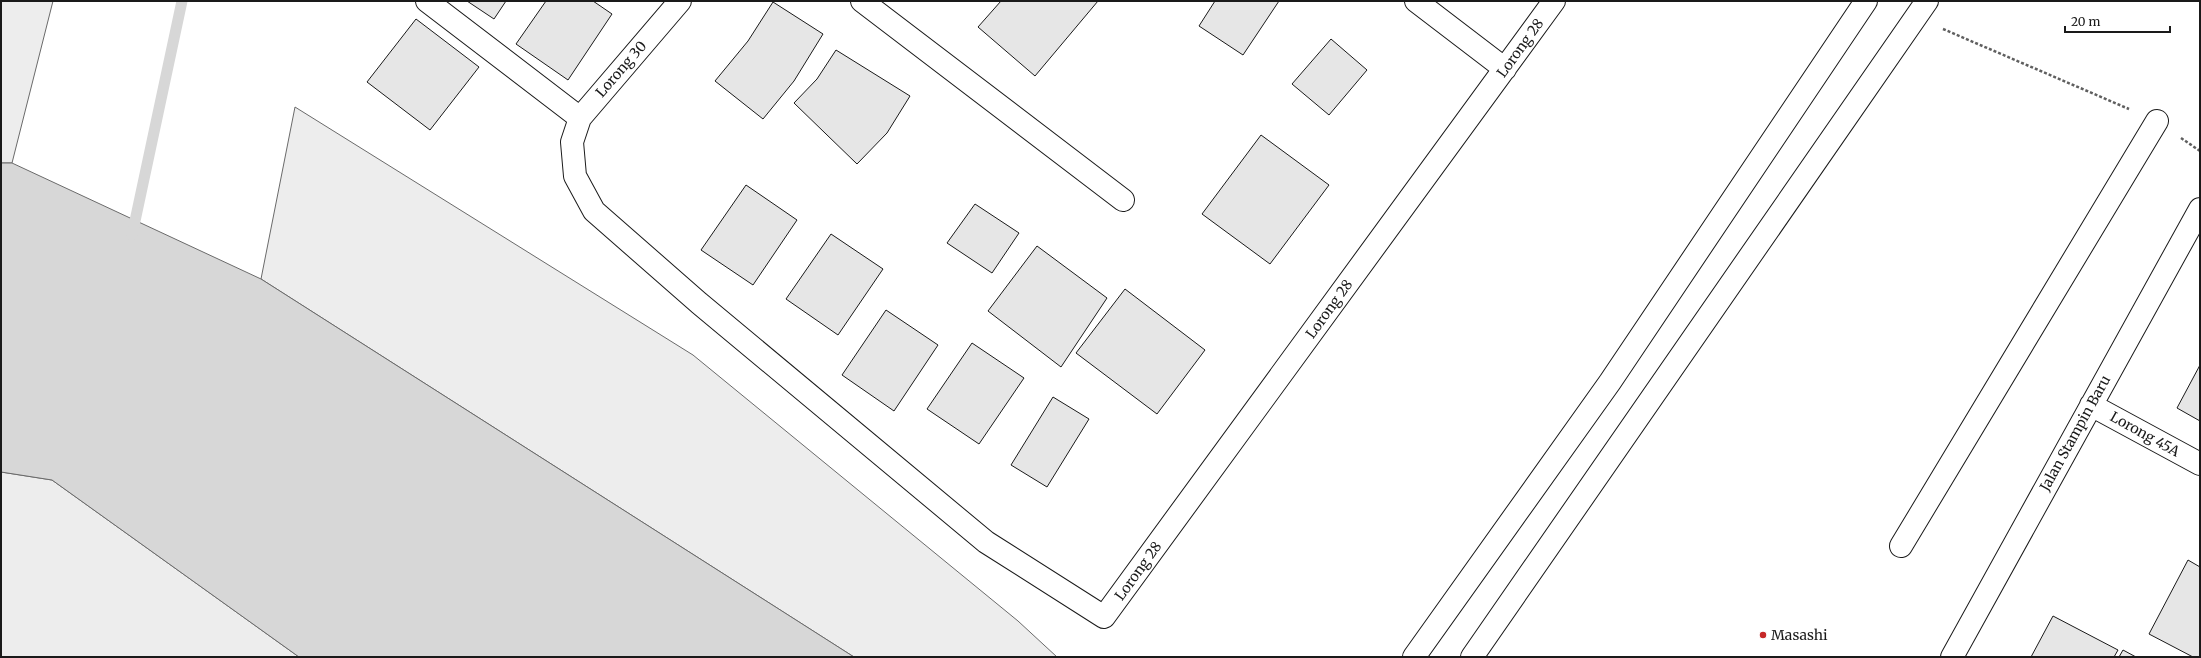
<svg xmlns="http://www.w3.org/2000/svg" width="2201" height="658" font-family="Merriweather,serif">
  <style>
    .built { fill: #ededed; stroke: #6a6a6a }
    .water { fill: #d7d7d7; stroke: #6a6a6a }
    .lines { fill: none; stroke-linecap: round; stroke-linejoin: round }
    .stream { stroke: #d7d7d7; stroke-width: 11 }
    .building { fill: #e6e6e6; stroke: #1a1a1a }
    .minor-casing { stroke: #1a1a1a; stroke-width: 24 }
    .major-casing { stroke: #1a1a1a; stroke-width: 24 }
    .path { stroke: #5f5f5f; stroke-width: 2.5; stroke-dasharray: 3 2; stroke-linecap: butt }
    .minor { stroke: #fff; stroke-width: 22 }
    .major { stroke: #fff; stroke-width: 22 }
    .poi-dot { fill: #c62828; stroke: #fff; stroke-width: 1.5 }
    .labels { text-anchor: middle; stroke-width: 3; stroke-linejoin: round; paint-order: stroke }
    .street-label { font-size: 14px; fill: #1a1a1a; stroke: #fff }
    .poi-label { font-size: 14px; fill: #1a1a1a; stroke: #fff; text-anchor: start }
  </style>
  <rect width="100%" height="100%" fill="#fff"/>
  <path class="built" d="M 1,1 L 53,1 L 12,163 L 1,163 Z
    M 295,107 L 693,355 L 1018,621 L 1057,657 L 854,657 L 261,279 Z
    M 1,472 L 52,480 L 299,657 L 1,657 Z"/>
  <path class="water" d="M 1,163 L 12,163 L 261,279 L 854,657 L 299,657 L 52,480 L 1,472 Z"/>
  <g class="lines">
    <path class="stream" d="M 132,235 L 182,1"/>
  </g>
  <path class="building" d="M 467,1 L 506,1 L 494,19 Z
    M 546,1 L 593,1 L 612,14 L 568,80 L 516,44 Z
    M 1001,1 L 1098,1 L 1035,76 L 978,27 Z
    M 1215,1 L 1279,1 L 1243,55 L 1199,26 Z
    M 773,2 L 823,34 L 794,81 L 763,119 L 715,81 L 748,41 Z
    M 416,19 L 479,67 L 430,130 L 367,82 Z
    M 1331,39 L 1367,70 L 1329,115 L 1292,84 Z
    M 836,50 L 910,96 L 887,133 L 857,164 L 794,103 L 817,79 Z
    M 1261,135 L 1329,185 L 1270,264 L 1202,214 Z
    M 746,185 L 797,220 L 753,285 L 701,250 Z
    M 975,204 L 1019,233 L 992,273 L 947,243 Z
    M 831,234 L 883,269 L 838,335 L 786,299 Z
    M 1037,246 L 1107,298 L 1061,367 L 988,311 Z
    M 1125,289 L 1205,350 L 1157,414 L 1076,353 Z
    M 886,310 L 938,345 L 894,411 L 842,375 Z
    M 972,343 L 1024,378 L 979,444 L 927,409 Z
    M 2200,365 L 2200,421 L 2177,408 Z
    M 1053,397 L 1089,419 L 1047,487 L 1011,465 Z
    M 2188,560 L 2200,567 L 2200,657 L 2193,657 L 2149,634 Z
    M 2053,616 L 2118,650 L 2114,657 L 2031,657 Z
    M 2123,650 L 2136,657 L 2119,657 Z"/>
  <g class="lines">
    <defs>
      <path id="minor" d="M 427,1 L 580,118
        M 680,1 L 580,118 L 572,142 L 575,176 L 594,211 L 699,303 L 986,542 L 1104,617 L 1554,1
        M 862,1 L 1123,200
        M 1416,1 L 1505,69
        M 2091,405 L 2200,464
        M 1901,546 L 2157,121
        M 1952,657 L 2200,209"/>
      <path id="major" d="M 1414,657 L 1610,382 L 1866,1
        M 1472,657 L 1927,1"/>
    </defs>
    <use href="#minor" class="minor-casing"/>
    <use href="#major" class="major-casing"/>
    <path class="path" d="M 1943,29 L 2129,109
      M 2181,138 L 2200,151"/>
    <use href="#minor" class="minor"/>
    <use href="#major" class="major"/>
  </g>
  <circle class="poi-dot" cx="1763" cy="635" r="4"/>
  <g class="labels">
    <g class="street-label">
      <text transform="translate(1520 48) rotate(-54)" y="5">Lorong 28</text>
      <text transform="translate(621 69) rotate(-49)" y="5">Lorong 30</text>
      <text transform="translate(1329 309) rotate(-54)" y="5">Lorong 28</text>
      <text transform="translate(2075 433) rotate(-61)" y="5">Jalan Stampin Baru</text>
      <text transform="translate(2145 434) rotate(29)" y="5">Lorong 45A</text>
      <text transform="translate(1138 571) rotate(-54)" y="5">Lorong 28</text>
    </g>
    <g class="poi-label">
      <text x="1771" y="640">Masashi</text>
    </g>
  </g>
  <rect width="2201" height="658" fill="none" stroke="#1a1a1a" stroke-width="4"/>
  <path d="M2065 26v6h105v-6" fill="none" stroke="#1a1a1a" stroke-width="2"/>
  <text x="2071" y="26" font-size="12" fill="#1a1a1a" stroke="#ffffff" stroke-width="3" paint-order="stroke">20 m</text>
</svg>
